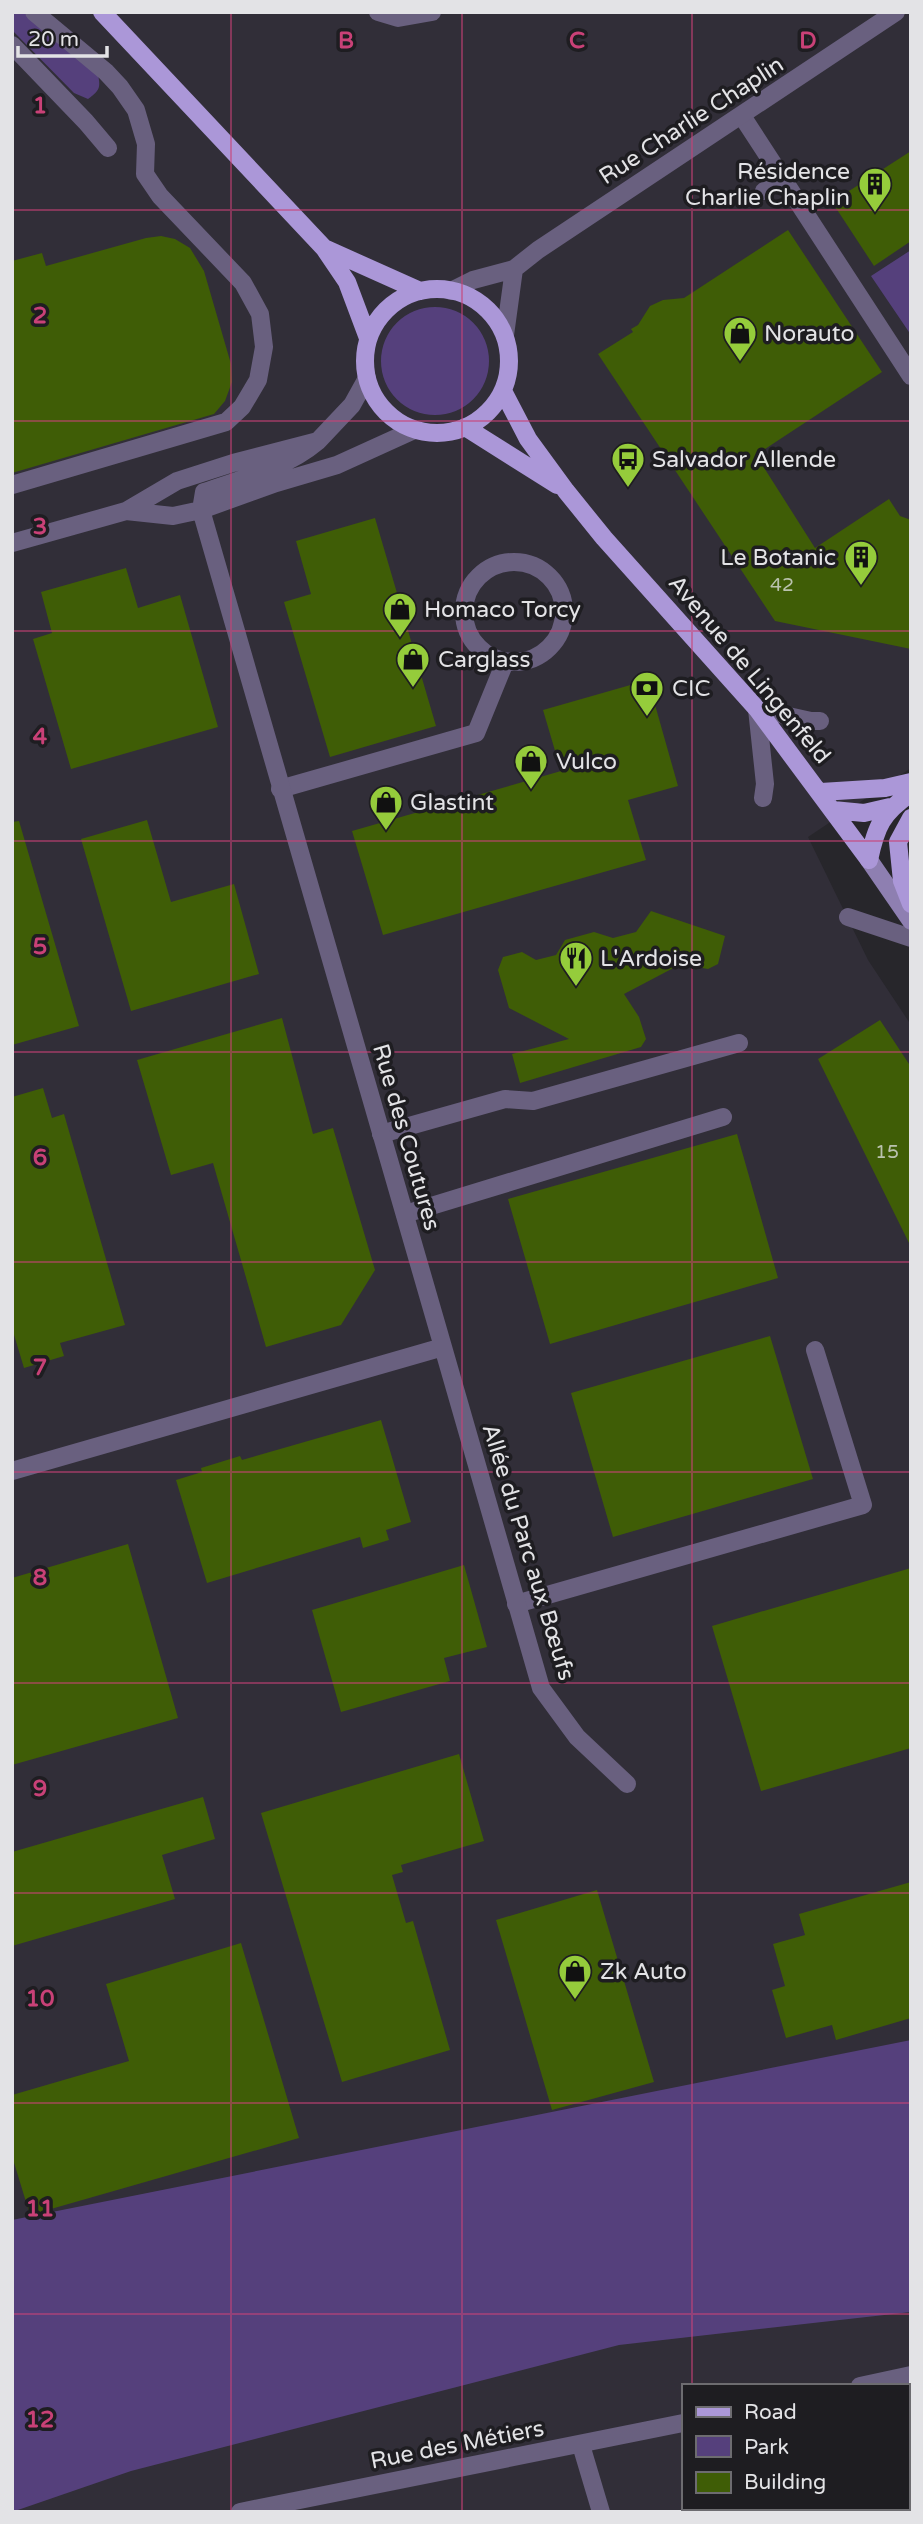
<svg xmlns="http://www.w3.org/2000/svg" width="923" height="2524" font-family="'Varela Round',sans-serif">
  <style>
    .built { fill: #312e38; fill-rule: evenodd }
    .green { fill: #55407c }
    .building { fill: #3f5d06 }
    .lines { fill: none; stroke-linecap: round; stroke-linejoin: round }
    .lane { stroke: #69607f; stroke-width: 18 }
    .street { stroke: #69607f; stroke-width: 18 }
    .secondary { stroke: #8e7fb1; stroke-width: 18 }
    .primary { stroke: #ab97d8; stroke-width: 18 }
    .grid { fill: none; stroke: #c94177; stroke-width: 2; stroke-opacity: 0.55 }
    .labels { text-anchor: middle; stroke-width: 7; stroke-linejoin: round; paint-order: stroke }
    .number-label { font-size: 19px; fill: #bac2ae }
    .street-label { font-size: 23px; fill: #e3e3e6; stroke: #1e1d21 }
    .poi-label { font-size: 23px; fill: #e3e3e6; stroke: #1e1d21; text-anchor: start }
    .grid-label { font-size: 23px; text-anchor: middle; font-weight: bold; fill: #c94177; stroke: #1e1d21; stroke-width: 7; stroke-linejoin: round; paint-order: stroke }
  </style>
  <rect width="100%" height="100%" fill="#27262b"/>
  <path class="built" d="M 12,12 L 911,12 L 911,768 L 808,837 L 868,960 L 911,1025 L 911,2512 L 12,2512 ZM 683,2386 L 907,2386 L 907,2508 L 683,2508 Z"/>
  <path class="green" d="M 12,12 L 23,12 L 98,75 C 101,88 99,91 88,99 L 74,93 L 12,30 Z
    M 911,250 L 911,335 L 871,276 Z
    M381 361a54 54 0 1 1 108 0a54 54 0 1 1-108 0Z
    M 911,2040 L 911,2312 L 619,2345 L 131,2471 L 12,2512 L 12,2220 Z"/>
  <path class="building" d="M 911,151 L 911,241 L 874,266 L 832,202 Z
    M 788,230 L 882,372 L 756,455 L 815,548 L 889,499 L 900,516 L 911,520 L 911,649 L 775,621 L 598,354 L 633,332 L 631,329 L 638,325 L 650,306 L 663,300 L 684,298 Z
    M 161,236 L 175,239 L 190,248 L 204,271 L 231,364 L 232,382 L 225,401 L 214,414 L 12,473 L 12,261 L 42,253 L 46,266 L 146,238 Z
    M 375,518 L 436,726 L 330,757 L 284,602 L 311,594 L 296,541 Z
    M 126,568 L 138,608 L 180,595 L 218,727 L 71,769 L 33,639 L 52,633 L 41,592 Z
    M 648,680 L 678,786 L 628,800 L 646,860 L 383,935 L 352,831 L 561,771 L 543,710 Z
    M 147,820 L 171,902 L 234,884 L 259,974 L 131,1011 L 81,839 Z
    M 19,821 L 79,1026 L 12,1045 L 12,822 Z
    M 651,911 L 725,936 L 718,964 L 708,969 L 681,964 L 624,994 L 639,1017 L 646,1039 L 641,1047 L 520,1083 L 512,1054 L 569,1039 L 509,1008 L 498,970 L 503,957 L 522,952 L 536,960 L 556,955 L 565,940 L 594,932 L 613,938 L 636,932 Z
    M 282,1018 L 313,1134 L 333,1128 L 375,1270 L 341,1325 L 266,1347 L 213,1163 L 171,1175 L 137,1060 Z
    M 880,1020 L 911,1067 L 911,1247 L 818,1059 Z
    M 43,1088 L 52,1118 L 64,1114 L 125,1325 L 60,1343 L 64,1356 L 24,1368 L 12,1328 L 12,1097 Z
    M 737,1134 L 778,1278 L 550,1344 L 508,1199 Z
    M 770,1336 L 813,1479 L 613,1537 L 571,1393 Z
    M 381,1420 L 411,1522 L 386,1530 L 389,1540 L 363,1548 L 360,1537 L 207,1583 L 176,1480 L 202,1472 L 201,1468 L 240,1456 L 242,1460 Z
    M 128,1544 L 178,1718 L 12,1765 L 12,1578 Z
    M 464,1565 L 487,1647 L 444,1658 L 450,1681 L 341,1712 L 312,1610 Z
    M 911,1568 L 911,1748 L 761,1791 L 712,1626 Z
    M 459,1754 L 484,1841 L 401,1865 L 403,1872 L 392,1875 L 406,1923 L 413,1921 L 450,2050 L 342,2082 L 261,1813 Z
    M 203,1797 L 215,1839 L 162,1855 L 175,1899 L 12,1946 L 12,1852 Z
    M 911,1882 L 911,2018 L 836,2040 L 832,2025 L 786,2038 L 772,1990 L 785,1986 L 773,1944 L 805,1935 L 799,1914 Z
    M 597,1890 L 654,2082 L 552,2110 L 496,1920 Z
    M 241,1943 L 299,2138 L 30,2215 L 12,2156 L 12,2095 L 129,2061 L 106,1984 Z"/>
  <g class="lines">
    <path class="lane" d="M 378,12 L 398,18 L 432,12
      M 12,45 L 86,122 L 108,148
      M 742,116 L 911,376
      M 764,191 L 783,179
      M 12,485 L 226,422 L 242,407 L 258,380 L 264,347 L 260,314 L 243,283 L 160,196 L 145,174 L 146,144 L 136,110 L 120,87 L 106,72 L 34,12
      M464 612a50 50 0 1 1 100 0a50 50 0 1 1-100 0Z
      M 280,789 L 476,733 L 505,662
      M 763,798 L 765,784 L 757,709 L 811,721 L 820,721
      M 848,917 L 911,938
      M 381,1134 L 505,1099 L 533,1101 L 739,1043
      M 405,1214 L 723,1117
      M 516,1604 L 863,1505 L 815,1350
      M 860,2386 L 911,2375
      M 581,2445 L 601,2512
      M 240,2512 L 683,2423"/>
    <path class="street" d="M 451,291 L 473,280 L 514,269 L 538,250 L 896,12
      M 505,335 L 514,269
      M 126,511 L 173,516 L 201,510 L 276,483 L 337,465 L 414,430
      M 12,543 L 126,511 L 177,481 L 233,463 L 318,441 L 352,405 L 367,378
      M 443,1347 L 541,1688 L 577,1737 L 627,1784
      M 12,1471 L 443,1347 L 201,510 L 204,492 C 244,478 286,468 318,441"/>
    <path class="secondary" d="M 869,860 L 911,921"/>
    <path class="primary" d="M 102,12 L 324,248 L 347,282 L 368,338
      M 324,248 L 420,291
      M365 361a72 72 0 1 1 144 0a72 72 0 1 1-144 0Z
      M 503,391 L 528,439 L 566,491 L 604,538 L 757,709 L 869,860
      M 465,427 L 557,485
      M 821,792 L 885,788 L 911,782
      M 833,810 L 864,813 L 890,807
      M 911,818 L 898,842 L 902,881 L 911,904
      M 869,860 C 876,826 882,813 911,793"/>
  </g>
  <path class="grid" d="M 231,12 L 231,2512M 462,12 L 462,2512M 692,12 L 692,2386M 12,210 L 911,210M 12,421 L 911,421M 12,631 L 911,631M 12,841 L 911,841M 12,1052 L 911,1052M 12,1262 L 911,1262M 12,1472 L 911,1472M 12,1683 L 911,1683M 12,1893 L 911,1893M 12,2103 L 911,2103M 12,2314 L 911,2314M 692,2508 L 692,2512"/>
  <defs>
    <symbol id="building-pin" viewBox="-11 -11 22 30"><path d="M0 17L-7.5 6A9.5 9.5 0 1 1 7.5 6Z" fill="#95cc3b" stroke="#1e1d21"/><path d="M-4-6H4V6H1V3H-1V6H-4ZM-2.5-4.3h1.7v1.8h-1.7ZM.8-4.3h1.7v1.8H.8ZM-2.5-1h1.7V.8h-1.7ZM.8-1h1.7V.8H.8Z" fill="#111"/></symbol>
    <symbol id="shop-pin" viewBox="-11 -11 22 30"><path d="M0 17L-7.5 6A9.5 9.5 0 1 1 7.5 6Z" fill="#95cc3b" stroke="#1e1d21"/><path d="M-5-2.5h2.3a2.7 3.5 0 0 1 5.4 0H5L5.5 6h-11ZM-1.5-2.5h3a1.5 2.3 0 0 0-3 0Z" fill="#111"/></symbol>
    <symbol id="bus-pin" viewBox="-11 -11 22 30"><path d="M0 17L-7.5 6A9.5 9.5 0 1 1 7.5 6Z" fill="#95cc3b" stroke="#1e1d21"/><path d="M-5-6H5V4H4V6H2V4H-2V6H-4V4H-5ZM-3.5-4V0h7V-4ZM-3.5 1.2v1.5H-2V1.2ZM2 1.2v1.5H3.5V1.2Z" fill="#111"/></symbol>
    <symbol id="bank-pin" viewBox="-11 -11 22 30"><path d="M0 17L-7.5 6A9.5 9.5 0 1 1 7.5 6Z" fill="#95cc3b" stroke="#1e1d21"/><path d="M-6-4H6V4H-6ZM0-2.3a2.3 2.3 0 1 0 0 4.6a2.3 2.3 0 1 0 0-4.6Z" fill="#111"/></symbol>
    <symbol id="restaurant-pin" viewBox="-11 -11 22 30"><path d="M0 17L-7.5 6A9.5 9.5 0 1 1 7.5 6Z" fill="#95cc3b" stroke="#1e1d21"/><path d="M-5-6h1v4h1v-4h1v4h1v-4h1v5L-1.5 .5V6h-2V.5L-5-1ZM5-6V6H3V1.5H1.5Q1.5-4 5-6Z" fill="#111"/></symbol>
  </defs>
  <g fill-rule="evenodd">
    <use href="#building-pin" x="856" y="165" width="38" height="52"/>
    <use href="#shop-pin" x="721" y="314" width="38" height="52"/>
    <use href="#bus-pin" x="609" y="440" width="38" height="52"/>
    <use href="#building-pin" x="842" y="538" width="38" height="52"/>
    <use href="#shop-pin" x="381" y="590" width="38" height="52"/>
    <use href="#shop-pin" x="394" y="640" width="38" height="52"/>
    <use href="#bank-pin" x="628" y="669" width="38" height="52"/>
    <use href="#shop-pin" x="512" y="742" width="38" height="52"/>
    <use href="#shop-pin" x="367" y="783" width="38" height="52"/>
    <use href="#restaurant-pin" x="557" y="939" width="38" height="52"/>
    <use href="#shop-pin" x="556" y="1952" width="38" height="52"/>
  </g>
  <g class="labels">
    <g class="number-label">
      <text x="782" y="591">42</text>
      <text x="887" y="1158">15</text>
    </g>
    <g class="street-label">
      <text transform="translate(691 120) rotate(-33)" y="8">Rue Charlie Chaplin</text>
      <text transform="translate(750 669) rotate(50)" y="8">Avenue de Lingenfeld</text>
      <text transform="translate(407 1137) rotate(74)" y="8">Rue des Coutures</text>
      <text transform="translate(529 1552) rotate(73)" y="8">Allée du Parc aux Bœufs</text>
      <text transform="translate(457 2444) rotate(-11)" y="8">Rue des Métiers</text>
    </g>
    <g class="poi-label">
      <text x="850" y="179" text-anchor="end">Résidence<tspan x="850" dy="26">Charlie Chaplin</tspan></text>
      <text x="764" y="341">Norauto</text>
      <text x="652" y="467">Salvador Allende</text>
      <text x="836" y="565" text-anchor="end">Le Botanic</text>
      <text x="424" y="617">Homaco Torcy</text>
      <text x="438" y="667">Carglass</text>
      <text x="672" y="696">CIC</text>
      <text x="556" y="769">Vulco</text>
      <text x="410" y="810">Glastint</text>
      <text x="600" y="966">L'Ardoise</text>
      <text x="600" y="1979">Zk Auto</text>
    </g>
  </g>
  <g class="grid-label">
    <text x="346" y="48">B</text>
    <text x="577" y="48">C</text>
    <text x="808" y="48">D</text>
    <text x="40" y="113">1</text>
    <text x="40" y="323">2</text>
    <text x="40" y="534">3</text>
    <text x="40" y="744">4</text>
    <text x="40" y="954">5</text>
    <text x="40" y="1165">6</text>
    <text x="40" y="1375">7</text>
    <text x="40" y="1585">8</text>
    <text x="40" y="1796">9</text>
    <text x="40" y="2006">10</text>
    <text x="40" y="2216">11</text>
    <text x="40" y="2427">12</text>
  </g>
  <rect width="923" height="2524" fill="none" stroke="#e3e3e6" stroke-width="28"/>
  <rect x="682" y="2384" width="228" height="126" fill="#1e1d21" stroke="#6d6c70" stroke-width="2"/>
  <rect x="696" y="2407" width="35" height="10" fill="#ab97d8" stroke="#6d6c70" stroke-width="2"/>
  <text x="744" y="2419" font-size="21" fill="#e3e3e6">Road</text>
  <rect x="696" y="2436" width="35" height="21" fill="#55407c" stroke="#6d6c70" stroke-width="2"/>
  <text x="744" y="2454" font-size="21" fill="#e3e3e6">Park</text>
  <rect x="696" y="2472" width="35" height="21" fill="#3f5d06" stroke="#6d6c70" stroke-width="2"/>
  <text x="744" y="2489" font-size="21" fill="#e3e3e6">Building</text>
  <path d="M18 46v10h89v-10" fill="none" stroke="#e3e3e6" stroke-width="3.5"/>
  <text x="28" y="46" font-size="21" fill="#e3e3e6" stroke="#1e1d21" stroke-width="5" paint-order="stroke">20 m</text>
</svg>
